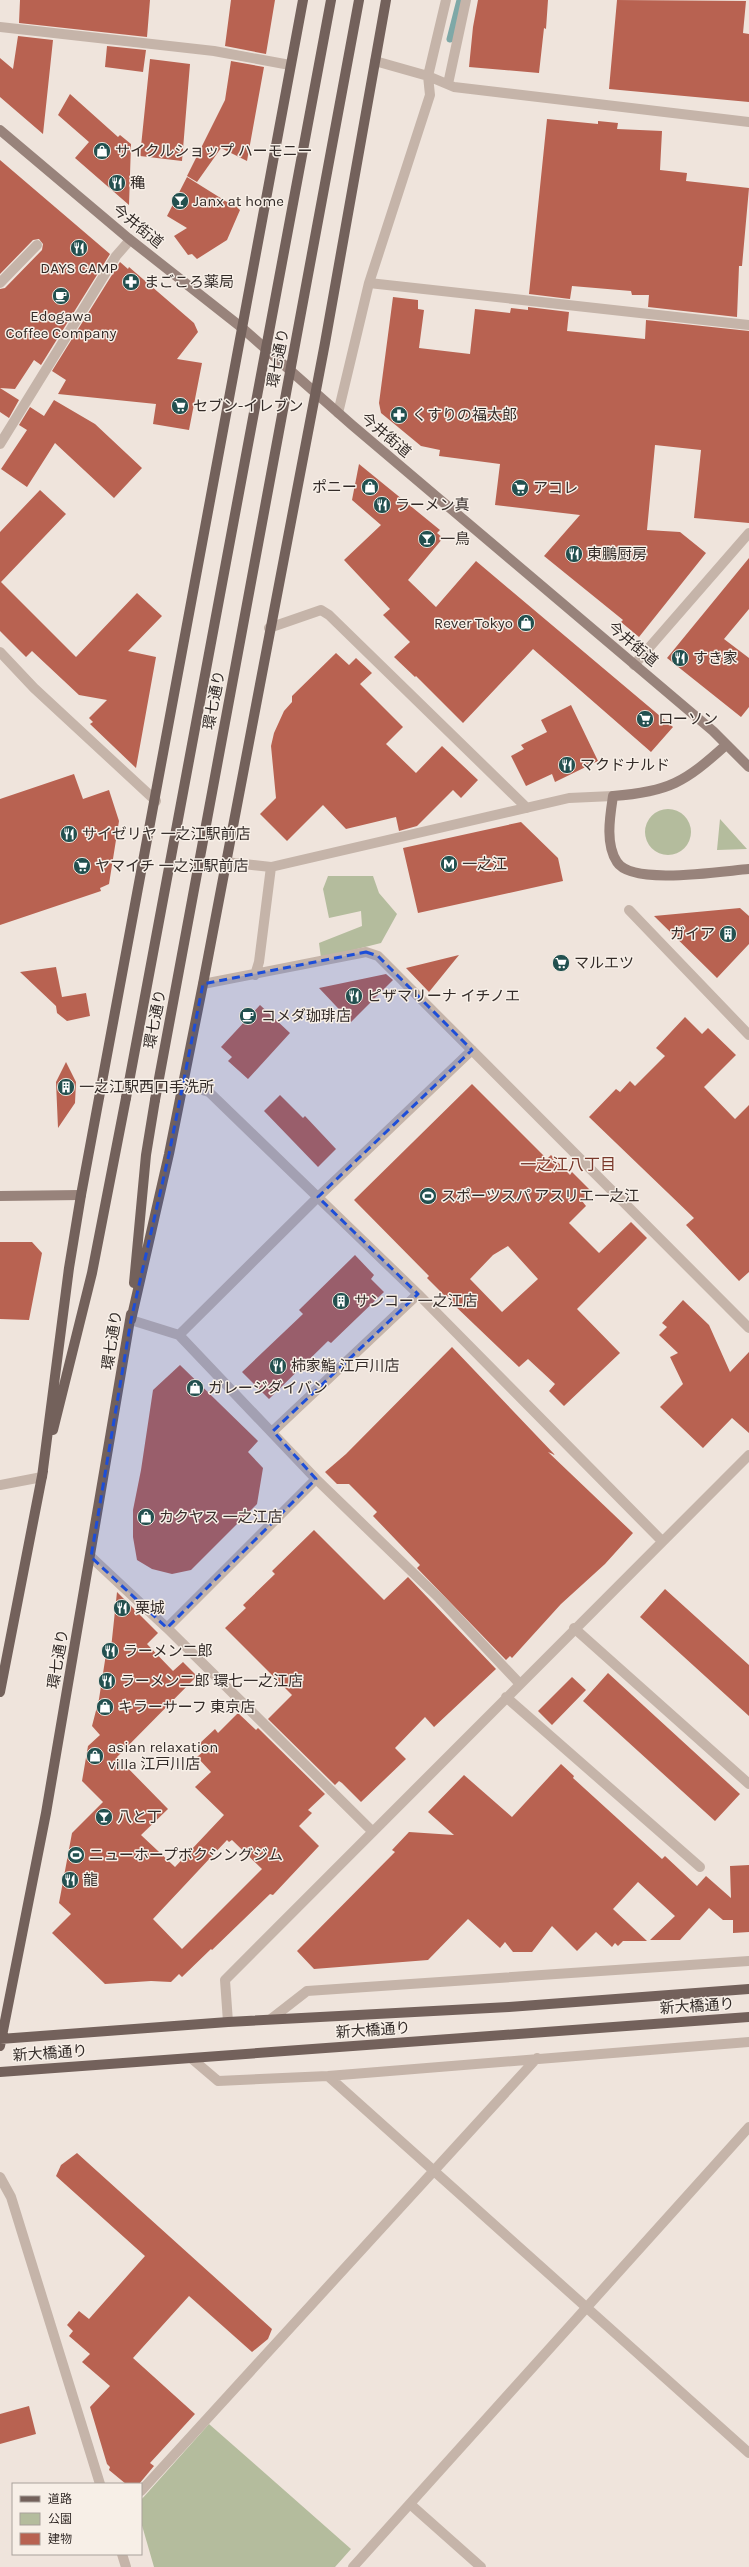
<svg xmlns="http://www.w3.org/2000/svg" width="749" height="2567" font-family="Karla,'Noto Sans JP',sans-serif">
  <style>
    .green { fill: #b4bc9d }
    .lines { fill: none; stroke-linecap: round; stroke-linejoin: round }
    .stream { stroke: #7ea8a7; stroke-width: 7 }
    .building { fill: #b86251; fill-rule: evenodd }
    .street { stroke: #c5b4a9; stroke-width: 10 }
    .secondary { stroke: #98837b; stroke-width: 10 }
    .primary { stroke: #73615b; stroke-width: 10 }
    .primary-bridge { stroke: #73615b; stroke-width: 10 }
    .marked { fill: #1d4ed8; fill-opacity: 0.2; stroke: #1d4ed8; stroke-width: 3; stroke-dasharray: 8 5; stroke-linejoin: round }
    .labels { text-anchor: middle; stroke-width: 3; stroke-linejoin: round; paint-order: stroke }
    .poi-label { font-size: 15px; fill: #332b28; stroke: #f7efe7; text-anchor: start }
    .street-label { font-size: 15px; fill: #332b28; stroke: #f7efe7 }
    .neighbourhood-label { font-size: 16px; fill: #79372a; stroke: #f7efe7 }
  </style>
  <rect width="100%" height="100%" fill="#efe4dc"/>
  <path class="green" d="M645 832a23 23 0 1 1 46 0a23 23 0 1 1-46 0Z
    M 720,819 L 747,849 L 717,850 Z
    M 328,876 L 373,876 L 379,893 L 397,914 L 381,943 L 321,958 L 319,943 L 362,926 L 361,911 L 329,918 L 323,889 Z
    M 209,2424 L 351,2549 L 335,2567 L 154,2567 L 141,2522 L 141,2500 Z"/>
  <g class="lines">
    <path class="stream" d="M 450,39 L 460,0"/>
  </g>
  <path class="building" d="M 20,0 L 150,0 L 147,37 L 19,23 Z
    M 231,0 L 275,0 L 266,54 L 225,46 Z
    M 478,0 L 548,0 L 546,29 L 544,28 L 539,73 L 469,67 L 473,27 Z
    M 617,0 L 746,1 L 743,33 L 749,34 L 749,102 L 609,89 Z
    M 18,36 L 53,40 L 43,134 L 0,97 L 0,58 L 13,69 Z
    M 107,46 L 146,50 L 143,72 L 105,67 Z
    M 150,59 L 190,64 L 182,161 L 140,156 Z
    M 231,61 L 264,67 L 247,161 L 221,148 L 197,182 L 187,176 L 225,100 Z
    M 70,94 L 118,137 L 120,135 L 131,144 L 129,205 L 75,158 L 89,142 L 58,115 Z
    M 547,119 L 598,124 L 598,121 L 618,123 L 617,129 L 662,131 L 660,170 L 687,173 L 686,181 L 749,188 L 742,266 L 739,266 L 737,317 L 648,307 L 649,295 L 632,295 L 631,291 L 572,286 L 570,299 L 529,294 Z
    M 0,160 L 110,254 L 41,365 L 34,360 L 15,389 L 0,388 L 0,289 L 5,288 L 42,250 L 43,244 L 39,239 L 33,240 L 0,274 Z
    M 187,177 L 227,202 L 229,200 L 240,210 L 227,240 L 197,259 L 192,254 L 188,255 L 174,236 L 187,228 L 167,216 Z
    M 120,262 L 128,269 L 129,267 L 194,323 L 198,332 L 177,359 L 202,363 L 189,430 L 153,424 L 156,404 L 58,394 L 66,380 L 52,371 Z
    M 393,297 L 418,300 L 418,309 L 424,310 L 419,348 L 470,354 L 475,309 L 510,313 L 511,308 L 528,310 L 528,307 L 569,312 L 567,331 L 645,339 L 646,320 L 749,331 L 749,523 L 694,518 L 701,450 L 655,445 L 647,530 L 680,532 L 706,553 L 639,637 L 621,622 L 623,620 L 544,556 L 580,515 L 495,505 L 500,464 L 439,456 L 440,450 L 421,446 L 381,413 L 379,403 Z
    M 0,388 L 19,400 L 9,418 L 0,412 Z
    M 54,400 L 95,424 L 142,468 L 114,498 L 55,443 L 27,487 L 1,469 L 27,430 L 19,425 L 30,407 L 44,416 Z
    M 359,464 L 440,530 L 437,533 L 443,538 L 408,580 L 436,607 L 476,561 L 673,727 L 651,752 L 533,649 L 463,723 L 416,676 L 415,677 L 394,657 L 410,642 L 383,615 L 390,609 L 344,560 L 381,525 L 352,500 Z
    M 40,490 L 66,514 L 1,582 L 76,657 L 137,593 L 162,616 L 128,651 L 156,657 L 136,768 L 90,724 L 93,722 L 89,718 L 107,700 L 79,695 L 32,651 L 26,657 L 0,631 L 0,532 Z
    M 749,558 L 749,609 L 724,639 L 749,658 L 749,707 L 741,717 L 667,658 Z
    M 336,653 L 349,665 L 356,658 L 372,673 L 360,684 L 403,727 L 386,744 L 416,773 L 442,746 L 478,780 L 461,798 L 453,790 L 417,826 L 399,831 L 396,817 L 346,829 L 323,805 L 287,841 L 260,814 L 276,798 L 271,746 L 274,733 L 284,711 L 292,702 L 292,696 Z
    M 571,705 L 598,761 L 555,782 L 552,774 L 526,786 L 511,756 L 524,749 L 521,745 L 547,732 L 541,720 Z
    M 74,774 L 83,799 L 109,790 L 119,821 L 109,884 L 100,888 L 101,891 L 0,925 L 0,799 Z
    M 521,822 L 558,858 L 563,881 L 418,913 L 403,848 Z
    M 740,908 L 749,916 L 749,944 L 717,978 L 654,916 Z
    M 459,955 L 429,992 L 406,968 Z
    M 56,967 L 62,997 L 86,993 L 90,1016 L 67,1021 L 57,1013 L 56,1006 L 20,972 Z
    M 386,974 L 393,980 L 351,1022 L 319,988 Z
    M 260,1005 L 290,1033 L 248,1079 L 228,1061 L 232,1057 L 221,1047 Z
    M 685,1017 L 702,1034 L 708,1028 L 736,1055 L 704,1087 L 735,1119 L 749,1105 L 749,1272 L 739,1281 L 686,1225 L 694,1218 L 589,1117 L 616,1089 L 620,1092 L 630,1081 L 635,1086 L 665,1056 L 656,1048 Z
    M 66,1062 L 76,1082 L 75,1103 L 58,1128 L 56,1082 Z
    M 472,1084 L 547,1159 L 551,1155 L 570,1175 L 572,1172 L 591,1191 L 582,1201 L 586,1206 L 569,1223 L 599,1253 L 631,1222 L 647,1238 L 577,1309 L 620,1353 L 564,1406 L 549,1391 L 555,1384 L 528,1359 L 519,1367 L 453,1304 L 427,1278 L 429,1276 L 354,1200 ZM 508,1246 L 538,1279 L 502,1312 L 470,1279 L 493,1255 Z
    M 280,1095 L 303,1118 L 305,1116 L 336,1149 L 318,1167 L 264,1111 Z
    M 0,1242 L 32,1242 L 42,1253 L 29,1320 L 0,1319 Z
    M 355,1255 L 374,1275 L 371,1279 L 384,1292 L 331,1343 L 328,1341 L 269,1399 L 242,1372 L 303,1314 L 299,1310 Z
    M 683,1300 L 709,1325 L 730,1372 L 749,1352 L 749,1433 L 732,1418 L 703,1448 L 660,1407 L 683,1384 L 670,1357 L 678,1353 L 659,1335 L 667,1327 L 662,1323 Z
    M 452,1347 L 555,1455 L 548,1452 L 633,1533 L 605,1564 L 561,1604 L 512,1658 L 510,1656 L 506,1660 L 417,1568 L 420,1565 L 373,1516 L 377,1512 L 349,1484 L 337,1484 L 325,1472 L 346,1454 Z
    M 180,1365 L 258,1441 L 248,1452 L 263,1468 L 257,1504 L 191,1570 L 172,1574 L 152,1569 L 137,1560 L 133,1537 L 133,1510 L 141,1470 L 153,1390 Z
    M 314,1530 L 384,1600 L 408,1577 L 496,1669 L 434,1727 L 425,1717 L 395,1748 L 406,1759 L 361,1802 L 342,1783 L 339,1781 L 335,1785 L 268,1719 L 292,1695 L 225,1628 L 246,1608 L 243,1605 L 275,1574 L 272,1571 Z
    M 665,1589 L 749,1665 L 749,1716 L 640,1617 Z
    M 117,1592 L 158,1633 L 147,1644 L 173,1671 L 183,1662 L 197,1676 L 117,1757 L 168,1809 L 141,1835 L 175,1867 L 224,1815 L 195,1787 L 211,1772 L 197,1757 L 205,1750 L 199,1744 L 215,1729 L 218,1733 L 238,1713 L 256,1730 L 258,1728 L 325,1794 L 308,1810 L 312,1813 L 299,1826 L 319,1846 L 273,1895 L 270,1894 L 212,1950 L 211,1949 L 182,1977 L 179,1974 L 171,1982 L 151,1981 L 105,1984 L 52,1933 L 71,1914 L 59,1903 L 72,1833 L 103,1802 L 82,1781 L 88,1746 L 100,1735 L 92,1726 L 99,1699 L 106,1654 L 110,1658 ZM 227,1840 L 229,1842 L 232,1840 L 262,1869 L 182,1949 L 153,1919 Z
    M 608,1673 L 740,1794 L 715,1821 L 583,1701 Z
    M 572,1677 L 586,1690 L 552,1725 L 538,1711 Z
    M 561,1764 L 574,1776 L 573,1778 L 662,1859 L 665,1856 L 697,1886 L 706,1876 L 731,1898 L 730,1866 L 749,1865 L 749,1932 L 733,1933 L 733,1920 L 723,1920 L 709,1908 L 680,1940 L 650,1940 L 675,1916 L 638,1882 L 613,1909 L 647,1941 L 623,1941 L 618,1946 L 615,1943 L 612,1947 L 596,1932 L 577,1951 L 552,1926 L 532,1952 L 513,1952 L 505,1942 L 500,1948 L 468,1919 L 428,1960 L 314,1969 L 297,1951 L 395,1852 L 392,1850 L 409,1832 L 454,1835 L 428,1812 L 464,1775 L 512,1817 Z
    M 77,2153 L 272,2329 L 268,2339 L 252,2352 L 189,2296 L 133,2358 L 195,2414 L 150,2463 L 154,2466 L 139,2484 L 126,2484 L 109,2470 L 110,2467 L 107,2464 L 90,2407 L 110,2386 L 82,2362 L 90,2354 L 69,2336 L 73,2331 L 67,2325 L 79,2311 L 89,2319 L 145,2256 L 56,2176 L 61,2165 Z
    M 29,2406 L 36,2434 L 0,2444 L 0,2414 Z"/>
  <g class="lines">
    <path class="street" d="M 0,27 L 214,51 L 290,65
      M 375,61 L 428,76 L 454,87 L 749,122
      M 448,84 L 466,0
      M 0,283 L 37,245
      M 369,283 L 749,325
      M 338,413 L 369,283 L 430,95 L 428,76 L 446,0
      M 0,444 L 116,256 L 130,240
      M 269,628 L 321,610 L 329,615 L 527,808
      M 0,652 L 34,688 L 156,801
      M 634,665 L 749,533
      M 225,862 L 271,867 L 569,798 L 613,796
      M 629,910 L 749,1035
      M 255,975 L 259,962 L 271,867
      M 203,984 L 366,952 L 378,956 L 749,1328
      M 183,1084 L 209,1092 L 418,1294 L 662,1541
      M 131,1320 L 179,1335 L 316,1479 L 439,1598 L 519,1683
      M 179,1335 L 318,1197 L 472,1050
      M 273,1431 L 418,1294
      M 0,1485 L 42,1477
      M 91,1557 L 167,1628 L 372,1831
      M 167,1628 L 316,1479
      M 574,1628 L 749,1784
      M 506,1697 L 700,1867
      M 271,2019 L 307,1991 L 749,1961
      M 228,2022 L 225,1980 L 749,1455
      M 191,2058 L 218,2081 L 328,2076 L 749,2042
      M 328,2076 L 749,2453
      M 0,2177 L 11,2197 L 100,2484
      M 141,2491 L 537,2058
      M 410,2504 L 481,2567
      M 122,2554 L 126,2567
      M 353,2567 L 749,2127"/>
    <path class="secondary" d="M 0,130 L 128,238 L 241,327 L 352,425 L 713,731 L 749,767
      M 726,745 C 685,782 669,792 613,796 C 610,816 605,844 617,862 C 632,886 723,871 749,869
      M 0,1196 L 81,1195"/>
    <path class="primary" d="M 134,1283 L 146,1155 L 155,1100
      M 131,1320 L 169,1154 L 203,984 L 325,343 L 386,0
      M 53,1430 L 92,1273 L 126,1098
      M 42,1477 L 69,1268 L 81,1195 L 303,0
      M 0,1692 L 43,1471
      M 0,2039 L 228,2022 L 509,2007 L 749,1989
      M 0,2046 L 46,1813 L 131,1314
      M 0,2072 L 749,2017"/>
    <path class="primary-bridge" d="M 126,1098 L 331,0
      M 155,1100 L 359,0"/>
  </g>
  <path class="marked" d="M 366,952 L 378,956 L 472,1050 L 318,1197 L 418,1294 L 273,1431 L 316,1479 L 167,1628 L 91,1557 L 131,1320 L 169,1154 L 203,984 Z"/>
  <defs>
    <symbol id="shop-disc" viewBox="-11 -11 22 22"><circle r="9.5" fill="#22504f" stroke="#f7efe7"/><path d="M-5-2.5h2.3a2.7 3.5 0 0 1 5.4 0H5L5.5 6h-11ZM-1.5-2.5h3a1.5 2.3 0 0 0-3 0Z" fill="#fff"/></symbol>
    <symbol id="restaurant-disc" viewBox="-11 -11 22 22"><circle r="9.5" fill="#22504f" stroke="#f7efe7"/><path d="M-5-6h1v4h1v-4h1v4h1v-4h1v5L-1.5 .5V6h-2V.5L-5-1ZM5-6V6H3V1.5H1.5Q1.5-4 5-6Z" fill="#fff"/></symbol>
    <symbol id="bar-disc" viewBox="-11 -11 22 22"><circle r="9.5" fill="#22504f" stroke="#f7efe7"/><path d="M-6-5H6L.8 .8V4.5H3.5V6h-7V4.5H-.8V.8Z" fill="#fff"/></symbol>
    <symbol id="pharmacy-disc" viewBox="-11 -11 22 22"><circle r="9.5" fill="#22504f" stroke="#f7efe7"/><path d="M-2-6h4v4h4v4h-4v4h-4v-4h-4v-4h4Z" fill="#fff"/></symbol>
    <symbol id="cafe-disc" viewBox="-11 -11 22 22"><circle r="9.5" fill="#22504f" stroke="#f7efe7"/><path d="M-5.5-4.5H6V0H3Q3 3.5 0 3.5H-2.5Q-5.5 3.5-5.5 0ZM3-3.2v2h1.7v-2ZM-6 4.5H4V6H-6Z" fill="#fff"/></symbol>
    <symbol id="supermarket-disc" viewBox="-11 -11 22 22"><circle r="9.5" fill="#22504f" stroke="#f7efe7"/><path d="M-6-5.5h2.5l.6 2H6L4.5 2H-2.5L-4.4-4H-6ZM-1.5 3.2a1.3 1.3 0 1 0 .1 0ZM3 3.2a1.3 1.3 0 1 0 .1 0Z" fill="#fff"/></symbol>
    <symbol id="metro-disc" viewBox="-11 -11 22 22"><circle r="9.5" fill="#22504f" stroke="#f7efe7"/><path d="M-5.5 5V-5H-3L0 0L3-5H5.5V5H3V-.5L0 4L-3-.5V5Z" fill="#fff"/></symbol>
    <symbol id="building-disc" viewBox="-11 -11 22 22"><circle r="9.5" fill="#22504f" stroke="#f7efe7"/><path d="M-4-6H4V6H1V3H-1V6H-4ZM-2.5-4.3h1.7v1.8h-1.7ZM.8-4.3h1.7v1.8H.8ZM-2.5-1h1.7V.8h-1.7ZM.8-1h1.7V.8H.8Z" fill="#fff"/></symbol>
    <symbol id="stadium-disc" viewBox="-11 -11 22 22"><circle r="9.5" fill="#22504f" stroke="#f7efe7"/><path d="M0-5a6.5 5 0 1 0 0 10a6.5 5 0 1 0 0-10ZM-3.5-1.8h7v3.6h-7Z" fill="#fff"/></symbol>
  </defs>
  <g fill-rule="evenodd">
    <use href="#shop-disc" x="92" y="141" width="20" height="20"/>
    <use href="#restaurant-disc" x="107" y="173" width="20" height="20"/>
    <use href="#bar-disc" x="170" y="191" width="20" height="20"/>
    <use href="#restaurant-disc" x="69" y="238" width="20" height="20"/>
    <use href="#pharmacy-disc" x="121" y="272" width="20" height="20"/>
    <use href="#cafe-disc" x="51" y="286" width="20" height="20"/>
    <use href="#supermarket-disc" x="170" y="396" width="20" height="20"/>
    <use href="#pharmacy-disc" x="389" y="405" width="20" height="20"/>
    <use href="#shop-disc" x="360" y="477" width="20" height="20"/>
    <use href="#supermarket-disc" x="510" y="478" width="20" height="20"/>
    <use href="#restaurant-disc" x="372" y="495" width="20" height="20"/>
    <use href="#bar-disc" x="417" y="529" width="20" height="20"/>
    <use href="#restaurant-disc" x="564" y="544" width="20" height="20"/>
    <use href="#shop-disc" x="516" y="613" width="20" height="20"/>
    <use href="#restaurant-disc" x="670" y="648" width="20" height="20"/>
    <use href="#supermarket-disc" x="635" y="709" width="20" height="20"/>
    <use href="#restaurant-disc" x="557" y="755" width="20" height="20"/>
    <use href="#restaurant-disc" x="59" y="824" width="20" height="20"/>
    <use href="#metro-disc" x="439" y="854" width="20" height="20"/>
    <use href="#supermarket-disc" x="72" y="856" width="20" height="20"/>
    <use href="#building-disc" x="718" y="924" width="20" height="20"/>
    <use href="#supermarket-disc" x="551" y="953" width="20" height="20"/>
    <use href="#restaurant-disc" x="344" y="986" width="20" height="20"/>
    <use href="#cafe-disc" x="238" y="1006" width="20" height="20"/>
    <use href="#building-disc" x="56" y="1077" width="20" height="20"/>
    <use href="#stadium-disc" x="418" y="1186" width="20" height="20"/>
    <use href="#building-disc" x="331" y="1291" width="20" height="20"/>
    <use href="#restaurant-disc" x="268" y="1356" width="20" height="20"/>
    <use href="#shop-disc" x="185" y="1378" width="20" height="20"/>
    <use href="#shop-disc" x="136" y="1507" width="20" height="20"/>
    <use href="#restaurant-disc" x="112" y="1598" width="20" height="20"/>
    <use href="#restaurant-disc" x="100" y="1641" width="20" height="20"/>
    <use href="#restaurant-disc" x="97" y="1671" width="20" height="20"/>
    <use href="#shop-disc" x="95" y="1697" width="20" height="20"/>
    <use href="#shop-disc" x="85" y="1746" width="20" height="20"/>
    <use href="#bar-disc" x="94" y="1807" width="20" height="20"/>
    <use href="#stadium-disc" x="66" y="1845" width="20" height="20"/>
    <use href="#restaurant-disc" x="60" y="1870" width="20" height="20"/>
  </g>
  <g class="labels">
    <g class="poi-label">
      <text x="115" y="156">サイクルショップ ハーモニー</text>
      <text x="130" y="188">穐</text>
      <text x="193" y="206">Janx at home</text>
      <text x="79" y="273" text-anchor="middle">DAYS CAMP</text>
      <text x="144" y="287">まごころ薬局</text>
      <text x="61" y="321" text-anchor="middle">Edogawa<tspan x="61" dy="17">Coffee Company</tspan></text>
      <text x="193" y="411">セブン-イレブン</text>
      <text x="412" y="420">くすりの福太郎</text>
      <text x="357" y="492" text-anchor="end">ポニー</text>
      <text x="533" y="493">アコレ</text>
      <text x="395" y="510">ラーメン真</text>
      <text x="440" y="544">一鳥</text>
      <text x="587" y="559">東鵬厨房</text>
      <text x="513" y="628" text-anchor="end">Rever Tokyo</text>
      <text x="693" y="663">すき家</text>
      <text x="658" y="724">ローソン</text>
      <text x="580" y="770">マクドナルド</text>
      <text x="82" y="839">サイゼリヤ 一之江駅前店</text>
      <text x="462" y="869">一之江</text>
      <text x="95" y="871">ヤマイチ 一之江駅前店</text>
      <text x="715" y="939" text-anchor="end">ガイア</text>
      <text x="574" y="968">マルエツ</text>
      <text x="367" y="1001">ピザマリーナ イチノエ</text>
      <text x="261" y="1021">コメダ珈琲店</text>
      <text x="79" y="1092">一之江駅西口手洗所</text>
      <text x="441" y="1201">スポーツスパ アスリエ一之江</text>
      <text x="354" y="1306">サンコー 一之江店</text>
      <text x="291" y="1371">柿家鮨 江戸川店</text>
      <text x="208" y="1393">ガレージダイバン</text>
      <text x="159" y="1522">カクヤス 一之江店</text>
      <text x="135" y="1613">栗城</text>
      <text x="123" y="1656">ラーメン二郎</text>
      <text x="120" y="1686">ラーメン二郎 環七一之江店</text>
      <text x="118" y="1712">キラーサーフ 東京店</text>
      <text x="108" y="1752">asian relaxation<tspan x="108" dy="17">villa 江戸川店</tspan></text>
      <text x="117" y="1822">八と丁</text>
      <text x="89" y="1860">ニューホープボクシングジム</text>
      <text x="83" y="1885">龍</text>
    </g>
    <g class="street-label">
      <text transform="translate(138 226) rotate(39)" y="5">今井街道</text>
      <text transform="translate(278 358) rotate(-79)" y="5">環七通り</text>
      <text transform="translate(386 435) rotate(40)" y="5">今井街道</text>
      <text transform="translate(633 644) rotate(40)" y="5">今井街道</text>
      <text transform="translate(214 700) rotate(-79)" y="5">環七通り</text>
      <text transform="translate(155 1019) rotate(-79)" y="5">環七通り</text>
      <text transform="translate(112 1340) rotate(-81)" y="5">環七通り</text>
      <text transform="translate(58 1659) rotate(-80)" y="5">環七通り</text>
      <text transform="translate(697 2006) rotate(-4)" y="5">新大橋通り</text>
      <text transform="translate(373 2030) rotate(-4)" y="5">新大橋通り</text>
      <text transform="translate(50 2053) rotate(-4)" y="5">新大橋通り</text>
    </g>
    <g class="neighbourhood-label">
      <text x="568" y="1170">一之江八丁目</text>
    </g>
  </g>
  <rect x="12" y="2483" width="130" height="72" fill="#f7efe7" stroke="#a9a19b"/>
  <rect x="20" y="2496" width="20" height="6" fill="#73615b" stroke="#a9a19b"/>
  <text x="48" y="2503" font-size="12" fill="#332b28">道路</text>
  <rect x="20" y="2513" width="20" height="12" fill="#b4bc9d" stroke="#a9a19b"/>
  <text x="48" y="2523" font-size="12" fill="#332b28">公園</text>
  <rect x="20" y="2533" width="20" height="12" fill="#b86251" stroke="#a9a19b"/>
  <text x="48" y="2543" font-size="12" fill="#332b28">建物</text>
</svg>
